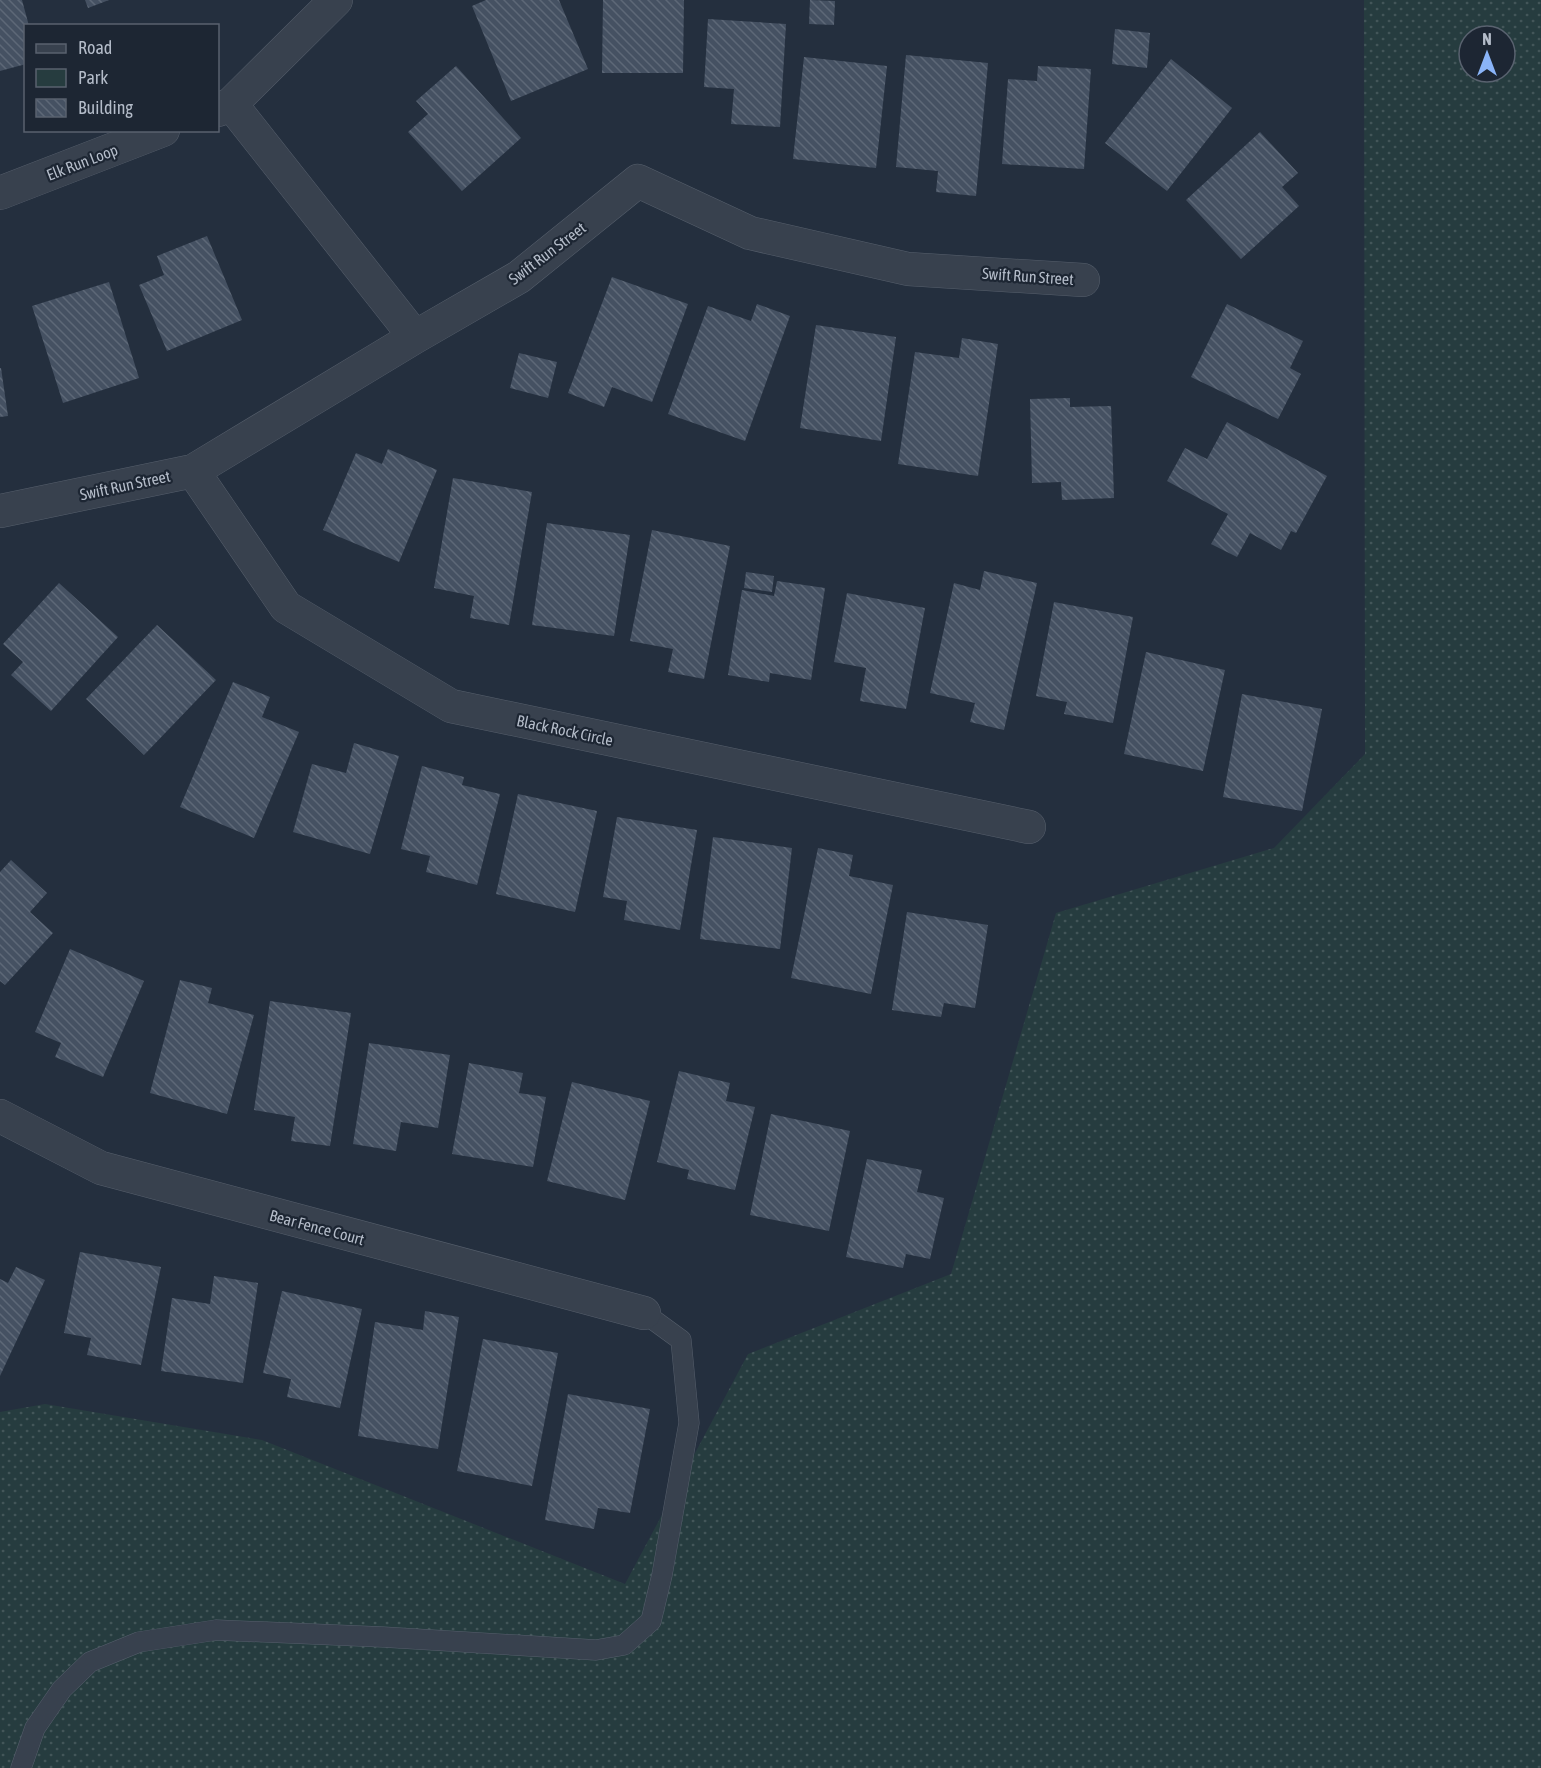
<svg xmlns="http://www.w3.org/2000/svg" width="1541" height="1768" font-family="'Asap Condensed',sans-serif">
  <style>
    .green { fill: url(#green-dots); fill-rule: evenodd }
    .building { fill: url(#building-back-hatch) }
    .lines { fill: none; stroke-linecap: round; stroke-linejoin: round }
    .lane-casing { stroke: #565f6c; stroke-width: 21 }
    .street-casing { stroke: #565f6c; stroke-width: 34 }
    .lane { stroke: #38414e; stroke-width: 20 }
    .street { stroke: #38414e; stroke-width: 33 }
    .labels { text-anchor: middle; stroke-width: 4.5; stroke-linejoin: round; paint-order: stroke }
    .street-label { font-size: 16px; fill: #b4bcc9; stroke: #1d2633 }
  </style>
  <defs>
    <pattern id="green-dots" width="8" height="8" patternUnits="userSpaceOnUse" patternTransform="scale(1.5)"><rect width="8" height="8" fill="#263c3f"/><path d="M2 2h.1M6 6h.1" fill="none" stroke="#435659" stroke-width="1.8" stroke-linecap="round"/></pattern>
    <pattern id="building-back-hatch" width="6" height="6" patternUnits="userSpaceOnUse" patternTransform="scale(1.5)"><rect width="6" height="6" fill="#455162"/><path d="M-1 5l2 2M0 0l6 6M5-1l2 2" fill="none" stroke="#5d6877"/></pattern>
  </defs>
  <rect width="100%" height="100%" fill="#242f3e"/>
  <path class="green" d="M 1364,0 L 1541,0 L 1541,1768 L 0,1768 L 0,1412 L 45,1404 L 262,1440 L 625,1584 L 748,1354 L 951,1274 L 1056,913 L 1274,848 L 1365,754 ZM 1469,36 L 1505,36 L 1505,72 L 1469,72 Z"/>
  <path class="building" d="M 0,0 L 22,0 L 29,26 L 26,26 L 26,64 L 0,71 Z
    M 85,0 L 109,0 L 88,8 Z
    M 486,0 L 559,0 L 588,69 L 511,101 L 472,6 Z
    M 603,0 L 684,0 L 683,73 L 602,73 Z
    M 810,0 L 835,1 L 834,25 L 809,24 Z
    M 708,19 L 786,24 L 780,127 L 731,124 L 734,89 L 704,87 Z
    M 1115,29 L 1150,33 L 1147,68 L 1112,64 Z
    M 906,55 L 988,63 L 976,196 L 936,192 L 938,171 L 896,167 Z
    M 804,57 L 887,66 L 876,168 L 793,159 Z
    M 1171,59 L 1232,108 L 1167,191 L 1105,143 Z
    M 456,66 L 521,138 L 462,191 L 408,132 L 428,114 L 416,101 Z
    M 1038,66 L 1091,69 L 1084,169 L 1002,164 L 1008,79 L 1037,81 Z
    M 1260,132 L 1298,173 L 1282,187 L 1299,206 L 1241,259 L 1186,200 Z
    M 207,236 L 242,320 L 167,351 L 139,285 L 164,275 L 157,256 Z
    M 612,277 L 688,304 L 652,402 L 612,387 L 604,407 L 568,393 Z
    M 109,282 L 139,378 L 63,403 L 32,306 Z
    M 757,304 L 790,316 L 745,441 L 668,414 L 708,306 L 751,321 Z
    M 1227,304 L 1303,341 L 1290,368 L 1301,374 L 1278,419 L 1191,377 Z
    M 816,325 L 896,337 L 881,441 L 800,428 Z
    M 962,338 L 998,344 L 978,476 L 898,464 L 915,352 L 959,358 Z
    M 519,353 L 557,362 L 548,398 L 510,388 Z
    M 0,368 L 1,368 L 8,416 L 0,417 Z
    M 1070,398 L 1070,407 L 1111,406 L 1114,498 L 1062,500 L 1061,482 L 1032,483 L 1030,399 Z
    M 1227,422 L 1327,476 L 1296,533 L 1291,531 L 1281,550 L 1250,533 L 1237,557 L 1211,544 L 1228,514 L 1167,481 L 1185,448 L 1207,459 Z
    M 388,449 L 437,470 L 399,562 L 323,530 L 356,453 L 382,464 Z
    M 453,478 L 532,492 L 509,625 L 470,618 L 474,596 L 434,588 Z
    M 547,523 L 630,535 L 614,636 L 532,625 Z
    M 652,530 L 730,546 L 704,679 L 668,672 L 673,649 L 630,641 Z
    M 984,571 L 1037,583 L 1004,730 L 970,722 L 975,703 L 930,693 L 954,583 L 980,590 Z
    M 746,572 L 774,576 L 772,592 L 744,588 Z
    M 777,581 L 825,588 L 811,680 L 770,673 L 769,682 L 728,675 L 742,590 L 774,596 Z
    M 59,583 L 118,637 L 51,711 L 11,675 L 23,662 L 3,644 Z
    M 847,593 L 925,608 L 906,709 L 860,701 L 866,668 L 834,662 Z
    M 1054,602 L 1133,617 L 1113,723 L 1064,714 L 1067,702 L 1036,696 Z
    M 157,625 L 216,680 L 144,755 L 86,699 Z
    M 1146,652 L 1225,670 L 1203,771 L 1124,754 Z
    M 233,682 L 270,697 L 262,717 L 299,732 L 254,838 L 180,807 Z
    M 1242,694 L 1322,709 L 1302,811 L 1223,797 Z
    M 354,743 L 399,756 L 370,854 L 293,832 L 312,764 L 346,773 Z
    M 422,766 L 464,777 L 462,785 L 500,794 L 477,885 L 426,872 L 430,856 L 401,849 Z
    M 518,794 L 597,811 L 575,912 L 496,894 Z
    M 617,817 L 697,830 L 680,930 L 624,920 L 627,901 L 603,897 Z
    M 713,837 L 792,848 L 780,949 L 700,939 Z
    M 818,848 L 853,855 L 849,876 L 893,885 L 871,994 L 791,978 Z
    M 11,860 L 47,893 L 30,912 L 53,933 L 5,985 L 0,981 L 0,872 Z
    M 907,912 L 988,925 L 975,1008 L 944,1003 L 941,1017 L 892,1010 Z
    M 70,949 L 144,981 L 103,1077 L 55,1057 L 61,1043 L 35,1032 Z
    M 180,980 L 212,988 L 208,1003 L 254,1015 L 227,1114 L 150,1093 Z
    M 270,1001 L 351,1013 L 330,1146 L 291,1141 L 295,1117 L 254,1110 Z
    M 369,1043 L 450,1055 L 438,1128 L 401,1122 L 396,1151 L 353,1144 Z
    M 469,1063 L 523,1073 L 519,1093 L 546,1097 L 533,1167 L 452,1154 Z
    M 679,1071 L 730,1083 L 726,1101 L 755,1107 L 735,1190 L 687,1179 L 689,1170 L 657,1162 Z
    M 572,1082 L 650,1101 L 625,1200 L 547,1181 Z
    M 771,1114 L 850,1131 L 829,1231 L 750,1215 Z
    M 867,1159 L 922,1170 L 917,1192 L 944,1198 L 930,1259 L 906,1254 L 903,1268 L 846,1257 Z
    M 80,1252 L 161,1267 L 141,1365 L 87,1355 L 91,1338 L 64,1333 Z
    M 16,1267 L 45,1280 L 0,1376 L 0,1279 L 8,1283 Z
    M 214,1276 L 258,1283 L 243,1383 L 161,1371 L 172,1298 L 210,1304 Z
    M 282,1291 L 362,1309 L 340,1408 L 287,1397 L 291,1379 L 263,1373 Z
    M 425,1311 L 459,1317 L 438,1449 L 358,1436 L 375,1322 L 423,1330 Z
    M 483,1339 L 558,1353 L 532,1486 L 457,1471 Z
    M 568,1394 L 650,1409 L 630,1513 L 598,1508 L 594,1529 L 545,1520 Z"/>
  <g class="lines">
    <defs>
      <path id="lane" d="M 21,1768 L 35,1728 L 62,1689 L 90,1662 L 139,1642 L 216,1630 L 383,1637 L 596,1650 L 624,1645 L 651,1621 L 662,1575 L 689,1423 L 681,1340 L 644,1313"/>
      <path id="street" d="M 231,104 L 415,337
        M 218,110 L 231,104 L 336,0
        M 0,193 L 163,130
        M 193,471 L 286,607 L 451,706 L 1029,827
        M 0,511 L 193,471 L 415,337 L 519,277 L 638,181 L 750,233 L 908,269 L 1083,280
        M 0,1116 L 101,1168 L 644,1313"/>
    </defs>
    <use href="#lane" class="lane-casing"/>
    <use href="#street" class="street-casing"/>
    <use href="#lane" class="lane"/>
    <use href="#street" class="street"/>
  </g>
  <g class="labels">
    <g class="street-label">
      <text transform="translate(82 162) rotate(-21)" y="6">Elk Run Loop</text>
      <text transform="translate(547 253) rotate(-37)" y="6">Swift Run Street</text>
      <text transform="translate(1028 276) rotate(4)" y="6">Swift Run Street</text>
      <text transform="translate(125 485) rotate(-12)" y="6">Swift Run Street</text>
      <text transform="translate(565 730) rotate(12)" y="6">Black Rock Circle</text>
      <text transform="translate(317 1227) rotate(15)" y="6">Bear Fence Court</text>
    </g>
  </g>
  <rect x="24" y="24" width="195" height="108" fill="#1d2633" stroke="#59626f" stroke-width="1.5"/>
  <rect x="36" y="44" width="30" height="9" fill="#38414e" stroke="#59626f" stroke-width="1.5"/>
  <text x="78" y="54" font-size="18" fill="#b4bcc9">Road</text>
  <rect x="36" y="69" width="30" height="18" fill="#263c3f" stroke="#59626f" stroke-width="1.5"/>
  <text x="78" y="84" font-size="18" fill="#b4bcc9">Park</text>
  <rect x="36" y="99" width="30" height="18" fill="url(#building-back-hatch)" stroke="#59626f" stroke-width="1.5"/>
  <text x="78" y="114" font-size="18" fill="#b4bcc9">Building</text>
  <g transform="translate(1487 54)"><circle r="28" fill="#1d2633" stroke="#59626f" stroke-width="1.5"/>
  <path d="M0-4.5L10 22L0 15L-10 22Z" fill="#8ab4f8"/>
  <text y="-9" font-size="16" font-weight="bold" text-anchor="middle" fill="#b4bcc9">N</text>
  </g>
</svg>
